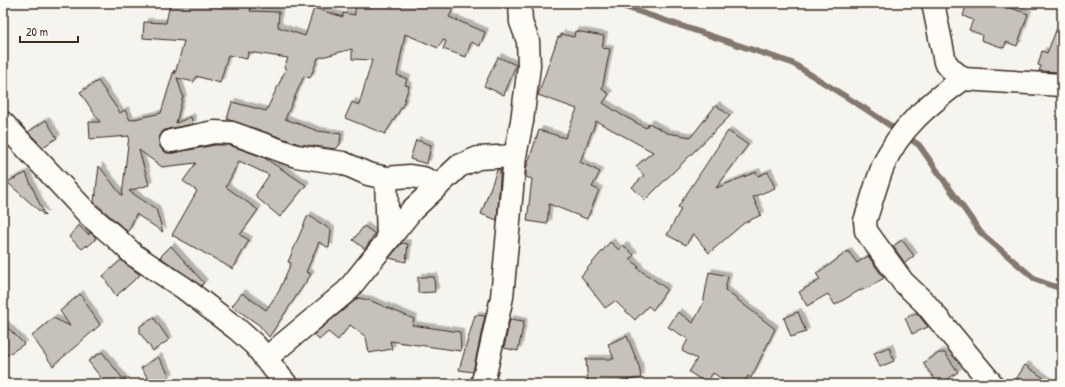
<svg xmlns="http://www.w3.org/2000/svg" width="1065" height="387" font-family="'Patrick Hand',sans-serif">
  <style>
    .lines { fill: none; stroke-linecap: round; stroke-linejoin: round }
    .stream { stroke: #84786e; stroke-width: 6 }
    .building { fill: #c7c1bb; stroke: #3b2a1e; filter: url(#shadow) }
    .minor-casing { stroke: #3b2a1e; stroke-width: 25 }
    .tertiary-casing { stroke: #3b2a1e; stroke-width: 25 }
    .minor { stroke: #fdfcf7; stroke-width: 22 }
    .tertiary { stroke: #fdfcf7; stroke-width: 22 }
  </style>
  <defs>
    <filter id="shadow"><feDropShadow dx="3.5" dy="-3.5" stdDeviation="0" flood-color="#0004"/></filter>
  </defs>
  <rect width="100%" height="100%" fill="#f5f4ee"/>
  <filter id="ink" filterUnits="userSpaceOnUse"><feTurbulence type="fractalNoise" baseFrequency=".025" numOctaves="2"/><feDisplacementMap in="SourceGraphic" scale="8" xChannelSelector="R" yChannelSelector="G"/><feConvolveMatrix kernelMatrix="1 2 1 2 8 2 1 2 1" color-interpolation-filters="sRGB"/></filter>
  <g filter="url(#ink)">
    <g class="lines">
      <path class="stream" d="M 613,3 L 792,63 L 864,108 L 919,145 L 981,233 L 1036,280 L 1062,289"/>
    </g>
    <path class="building" d="M 170,3 L 252,3 L 250,11 L 279,12 L 278,27 L 305,36 L 314,8 L 343,17 L 343,13 L 355,15 L 355,3 L 456,3 L 449,17 L 485,32 L 480,46 L 471,42 L 466,57 L 443,49 L 446,41 L 443,40 L 438,48 L 405,34 L 397,75 L 407,79 L 405,85 L 409,86 L 403,105 L 385,134 L 345,118 L 352,102 L 359,105 L 372,60 L 352,59 L 352,49 L 318,58 L 310,78 L 304,76 L 285,119 L 318,131 L 341,134 L 340,144 L 336,149 L 299,144 L 227,119 L 232,102 L 266,111 L 286,69 L 284,68 L 288,58 L 248,52 L 247,59 L 228,55 L 220,83 L 196,76 L 194,82 L 177,78 L 183,96 L 176,123 L 191,117 L 193,124 L 168,129 L 163,131 L 159,137 L 159,144 L 162,150 L 167,153 L 173,153 L 215,145 L 229,145 L 263,157 L 306,185 L 280,217 L 255,196 L 269,175 L 239,161 L 226,187 L 258,210 L 240,235 L 249,240 L 233,269 L 172,235 L 197,191 L 183,181 L 196,163 L 162,167 L 139,150 L 149,185 L 129,191 L 156,209 L 163,232 L 136,214 L 128,232 L 94,202 L 95,194 L 96,196 L 96,190 L 99,166 L 122,196 L 129,136 L 90,139 L 89,122 L 100,122 L 80,92 L 98,81 L 120,113 L 125,110 L 130,120 L 161,113 L 174,70 L 175,74 L 184,41 L 143,38 L 144,22 L 166,23 Z
      M 967,3 L 997,3 L 1028,14 L 1017,46 L 1006,42 L 1004,48 L 981,40 L 982,35 L 969,30 L 973,20 L 963,16 Z
      M 1061,18 L 1062,18 L 1062,72 L 1039,71 L 1041,66 L 1038,65 L 1042,51 L 1047,53 Z
      M 575,31 L 604,36 L 602,48 L 610,49 L 602,89 L 609,94 L 603,103 L 620,114 L 646,128 L 649,123 L 667,133 L 691,137 L 716,105 L 730,116 L 645,200 L 632,187 L 644,176 L 636,166 L 653,152 L 596,121 L 580,162 L 600,172 L 592,187 L 599,190 L 587,219 L 549,204 L 547,224 L 527,221 L 532,179 L 526,177 L 526,169 L 539,130 L 565,138 L 577,109 L 538,95 L 558,37 L 561,37 L 561,34 L 574,37 Z
      M 498,57 L 516,65 L 504,95 L 484,86 Z
      M 46,120 L 57,138 L 43,147 L 28,132 Z
      M 728,131 L 748,145 L 716,188 L 756,172 L 758,176 L 768,172 L 775,188 L 753,197 L 761,215 L 744,223 L 709,253 L 693,233 L 686,245 L 667,235 L 681,209 L 678,207 Z
      M 416,140 L 431,145 L 427,164 L 410,159 Z
      M 500,169 L 500,179 L 497,220 L 481,214 L 497,170 Z
      M 26,173 L 45,216 L 7,182 Z
      M 308,215 L 331,230 L 329,248 L 319,242 L 306,272 L 311,274 L 269,337 L 259,325 L 232,306 L 242,293 L 266,310 L 279,291 L 291,263 L 288,262 Z
      M 78,225 L 89,235 L 89,232 L 96,237 L 94,239 L 95,240 L 87,247 L 87,245 L 82,249 L 69,237 Z
      M 364,226 L 375,234 L 365,249 L 353,240 Z
      M 902,240 L 914,256 L 905,263 L 893,246 Z
      M 610,242 L 619,250 L 623,245 L 634,255 L 630,259 L 639,267 L 637,268 L 667,289 L 653,310 L 648,306 L 635,320 L 615,301 L 605,308 L 581,276 Z
      M 402,243 L 408,244 L 406,262 L 389,258 Z
      M 171,246 L 204,283 L 201,286 L 160,257 Z
      M 848,251 L 857,263 L 868,256 L 884,278 L 869,287 L 860,291 L 860,290 L 835,305 L 828,294 L 807,306 L 799,292 L 820,280 L 816,273 L 827,267 Z
      M 121,260 L 140,275 L 116,296 L 103,276 Z
      M 709,272 L 728,276 L 725,290 L 775,329 L 751,378 L 748,376 L 743,384 L 730,384 L 713,373 L 706,383 L 689,372 L 697,359 L 682,351 L 688,339 L 668,327 L 678,312 L 693,323 L 703,304 Z
      M 418,277 L 434,277 L 435,292 L 418,293 Z
      M 80,294 L 100,325 L 53,366 L 32,336 L 53,318 L 70,326 L 60,311 Z
      M 358,298 L 369,300 L 414,319 L 412,325 L 460,332 L 461,351 L 390,341 L 392,349 L 369,353 L 366,337 L 350,325 L 338,340 L 328,332 L 319,340 L 314,334 Z
      M 798,312 L 806,332 L 791,337 L 784,318 Z
      M 917,313 L 928,327 L 912,334 L 905,318 Z
      M 475,315 L 485,316 L 474,367 L 473,372 L 459,370 Z
      M 154,318 L 169,340 L 153,351 L 140,333 L 140,326 Z
      M 510,319 L 524,321 L 518,351 L 504,348 Z
      M 3,323 L 24,344 L 3,358 Z
      M 627,336 L 639,366 L 641,378 L 603,384 L 588,384 L 586,359 L 614,359 L 608,344 Z
      M 889,347 L 894,361 L 880,367 L 874,353 Z
      M 102,352 L 127,384 L 106,384 L 88,361 Z
      M 939,353 L 945,353 L 958,372 L 941,384 L 938,384 L 923,363 Z
      M 158,357 L 170,376 L 158,384 L 152,384 L 141,368 Z
      M 1025,365 L 1052,384 L 1013,384 Z"/>
    <g class="lines">
      <defs>
        <path id="minor" d="M 933,3 L 945,62 L 952,70 L 963,79 C 931,102 898,129 883,166 C 876,184 871,203 865,221 L 866,231 L 903,282 L 925,303 L 992,384
          M 963,79 L 1062,85
          M 171,141 L 214,132 L 232,133 L 296,156 L 343,163 L 368,174 L 386,178 L 410,176 L 423,178 L 439,185
          M 386,178 L 388,240
          M 265,359 L 347,291 L 412,210 L 459,166 L 478,158 L 515,156
          M 482,384 L 486,370 L 502,297 L 515,156 L 522,121 L 529,66 L 528,41 L 521,22 L 520,3"/>
        <path id="tertiary" d="M 3,123 L 89,215 L 115,237 L 134,255 L 184,288 L 237,329 L 255,345 L 286,384"/>
      </defs>
      <use href="#minor" class="minor-casing"/>
      <use href="#tertiary" class="tertiary-casing"/>
      <use href="#minor" class="minor"/>
      <use href="#tertiary" class="tertiary"/>
    </g>
  </g>
  <rect width="1065" height="387" fill="none" stroke="#fdfcf7" stroke-width="16"/>
  <rect x="8" y="8" width="1049" height="371" fill="none" stroke="#3b2a1e" stroke-width="1.5" filter="url(#ink)"/>
  <path d="M20 36v6h58v-6" fill="none" stroke="#3b2a1e" stroke-width="2"/>
  <text x="26" y="36" font-size="12" fill="#3b2a1e" stroke="#fdfcf7" stroke-width="3" paint-order="stroke">20 m</text>
</svg>
